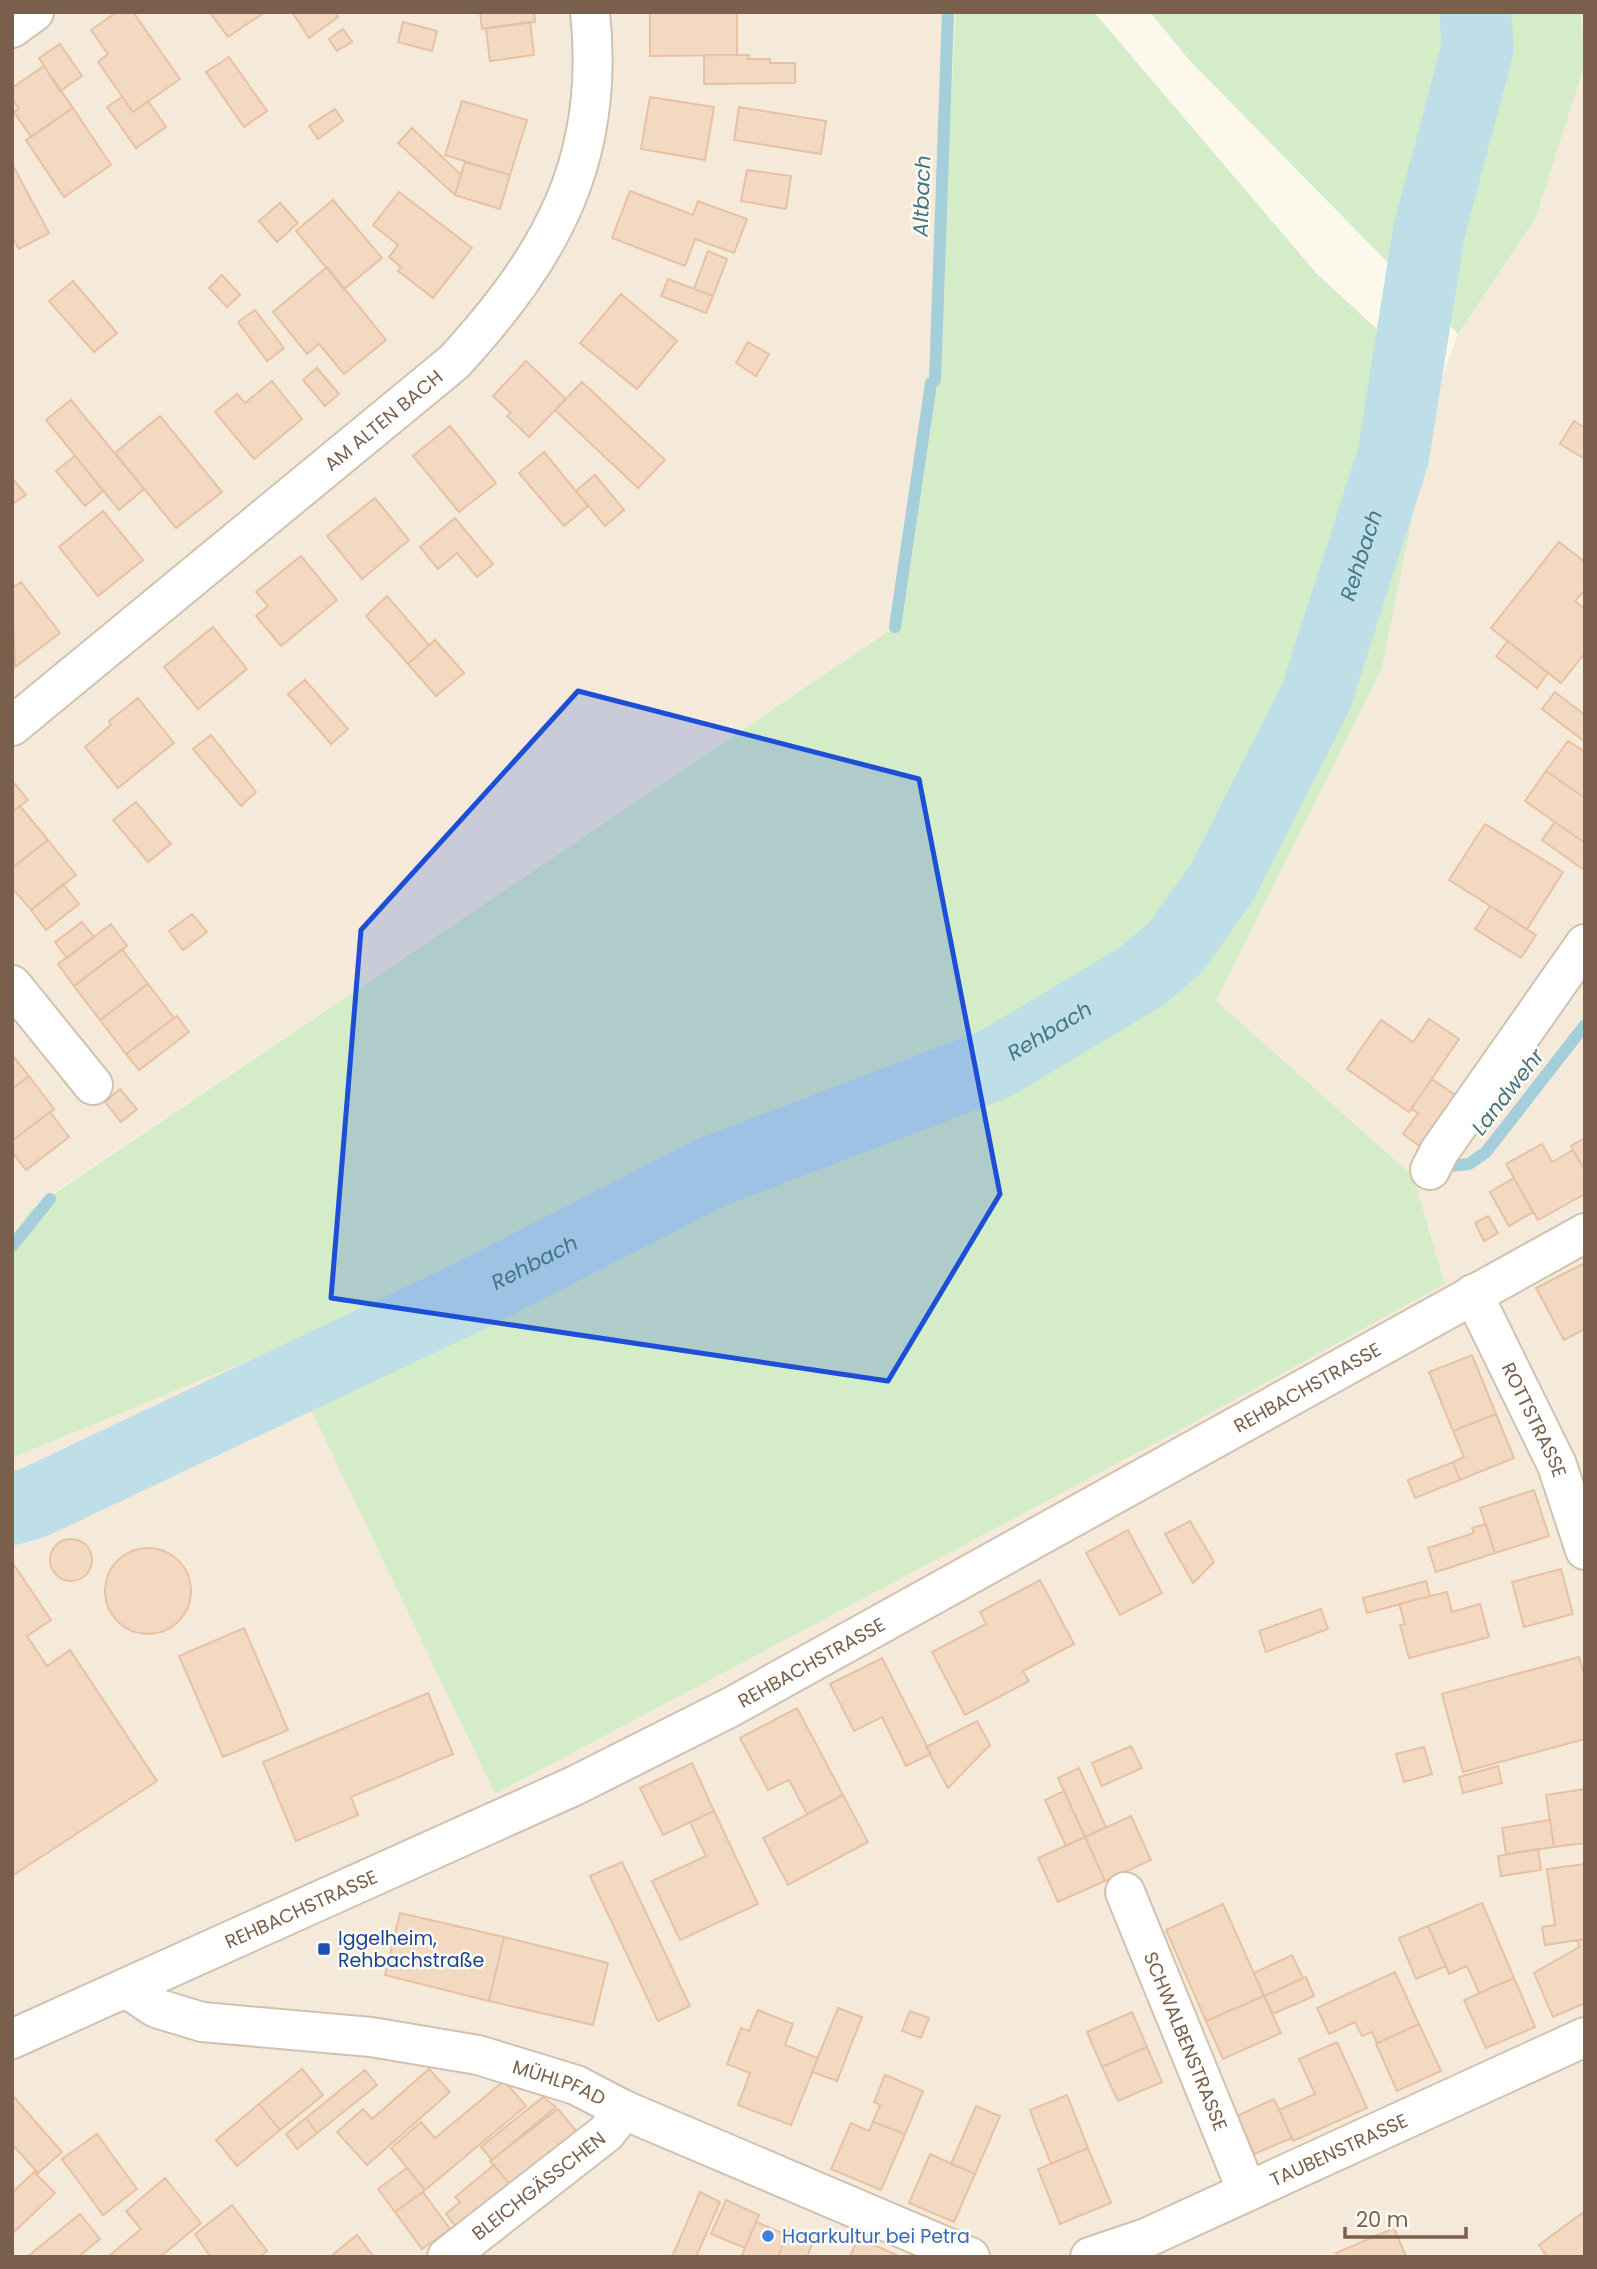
<svg xmlns="http://www.w3.org/2000/svg" width="1597" height="2269" font-family="Poppins,sans-serif">
  <style>
    .residential { fill: #f5ead9 }
    .green { fill: #d4ecc8 }
    .lines { fill: none; stroke-linecap: round; stroke-linejoin: round }
    .stream { stroke: #a4ceda; stroke-width: 12 }
    .river { stroke: #bedfe8; stroke-width: 72 }
    .building { fill: #f3d9c2; stroke: #e7c1a2; stroke-width: 2 }
    .minor-casing { stroke: #d1c1b0; stroke-width: 42 }
    .minor { stroke: #fff; stroke-width: 38 }
    .marked { fill: #1d4ed8; fill-opacity: 0.2; stroke: #1d4ed8; stroke-width: 5; stroke-linejoin: round }
    .transit-dot { fill: #1a4fb4; stroke: #fffbf3; stroke-width: 2.5 }
    .shop-dot { fill: #3f7fe0; stroke: #fffbf3; stroke-width: 2.5 }
    .labels { text-anchor: middle; stroke-width: 5; stroke-linejoin: round; paint-order: stroke }
    .street-label { font-size: 19px; fill: #7a604c; stroke: #fffbf3 }
    .transit-label { font-size: 19px; fill: #164399; stroke: #fffbf3; text-anchor: start }
    .shop-label { font-size: 19px; fill: #366cbe; stroke: #fffbf3; text-anchor: start }
    .water-label { font-size: 21px; font-style: italic; fill: #427687; stroke: #fffbf3 }
  </style>
  <rect width="100%" height="100%" fill="#fdf8ec"/>
  <path class="residential" d="M 12,12 L 956,12 L 935,380 L 895,627 L 31,1208 L 12,1236 Z
    M 1581,12 L 1585,12 L 1585,2257 L 12,2257 L 12,1458 L 281,1346 L 495,1794 L 1156,1443 L 1445,1284 L 1413,1176 L 1215,1001 L 1382,668 L 1439,386 L 1458,334 L 1536,217 L 1584,67 Z"/>
  <path class="green" d="M 956,12 L 1094,12 L 1317,274 L 1439,386 L 1382,668 L 1216,1001 L 1413,1176 L 1445,1284 L 1156,1443 L 495,1794 L 281,1347 L 12,1458 L 12,1236 L 31,1209 L 895,627 L 935,380 Z
    M 1150,12 L 1581,12 L 1584,67 L 1536,217 L 1458,334 L 1190,61 Z"/>
  <g class="lines">
    <path class="stream" d="M 935,380 L 948,12
      M 895,627 L 931,383
      M 1450,1166 L 1469,1164 L 1486,1152 L 1585,1025
      M 12,1246 L 50,1199"/>
    <path class="river" id="s1" d="M 12,1509 L 35,1502 L 464,1299 L 712,1172 L 995,1064 L 1142,976 L 1176,947 L 1222,882 L 1316,697 L 1393,457 L 1429,231 L 1478,47 L 1475,12"/>
  </g>
  <path class="building" d="M 117,12 L 133,12 L 180,79 L 133,112 L 98,62 L 108,54 L 91,30 Z
    M 215,12 L 265,12 L 228,37 L 211,14 Z
    M 292,12 L 335,12 L 338,17 L 309,38 Z
    M 480,12 L 534,12 L 535,22 L 482,29 Z
    M 650,12 L 737,12 L 737,55 L 650,56 Z
    M 403,22 L 437,31 L 432,51 L 398,42 Z
    M 530,22 L 534,55 L 490,61 L 486,28 Z
    M 343,29 L 352,42 L 337,51 L 329,39 Z
    M 60,44 L 82,76 L 60,91 L 39,58 Z
    M 704,55 L 749,55 L 748,59 L 770,59 L 770,63 L 795,63 L 795,83 L 704,84 Z
    M 229,57 L 267,111 L 244,127 L 206,72 Z
    M 44,66 L 73,108 L 31,137 L 14,112 L 19,109 L 12,99 L 12,88 Z
    M 122,97 L 133,112 L 148,101 L 166,127 L 136,148 L 107,107 Z
    M 650,97 L 714,107 L 705,160 L 641,149 Z
    M 462,101 L 527,120 L 510,175 L 445,155 Z
    M 739,107 L 826,121 L 821,154 L 734,140 Z
    M 73,108 L 111,165 L 64,197 L 26,140 Z
    M 335,109 L 343,121 L 318,139 L 309,126 Z
    M 412,128 L 461,175 L 455,195 L 398,143 Z
    M 465,162 L 510,175 L 500,209 L 455,195 Z
    M 12,164 L 49,233 L 19,249 L 12,237 Z
    M 747,170 L 791,176 L 786,209 L 741,201 Z
    M 630,191 L 693,215 L 698,201 L 747,219 L 734,253 L 695,239 L 685,266 L 612,238 Z
    M 399,192 L 472,248 L 433,298 L 398,271 L 401,267 L 389,257 L 398,245 L 373,225 Z
    M 333,200 L 382,258 L 344,289 L 296,231 Z
    M 280,203 L 298,223 L 277,242 L 259,221 Z
    M 708,251 L 727,259 L 713,296 L 694,289 Z
    M 327,267 L 386,340 L 344,374 L 319,344 L 307,354 L 273,312 Z
    M 222,275 L 240,295 L 227,307 L 209,288 Z
    M 668,279 L 713,296 L 706,313 L 661,296 Z
    M 73,281 L 117,333 L 94,352 L 49,301 Z
    M 621,294 L 677,341 L 637,389 L 580,343 Z
    M 255,310 L 284,348 L 267,361 L 238,322 Z
    M 748,342 L 769,354 L 756,376 L 736,363 Z
    M 526,361 L 566,399 L 529,437 L 507,416 L 511,413 L 493,396 Z
    M 317,368 L 339,394 L 325,406 L 303,380 Z
    M 272,381 L 302,419 L 254,459 L 215,412 L 237,394 L 245,403 Z
    M 582,382 L 665,460 L 638,488 L 555,410 Z
    M 71,400 L 144,489 L 119,510 L 46,420 Z
    M 160,416 L 222,492 L 176,528 L 115,453 Z
    M 1574,421 L 1585,428 L 1585,459 L 1560,444 Z
    M 450,426 L 496,483 L 459,512 L 413,456 Z
    M 544,452 L 588,506 L 564,526 L 519,473 Z
    M 75,456 L 103,491 L 85,506 L 56,471 Z
    M 595,475 L 624,510 L 605,526 L 576,491 Z
    M 12,478 L 26,495 L 12,504 Z
    M 375,498 L 409,540 L 362,579 L 327,536 Z
    M 103,511 L 143,560 L 98,596 L 59,547 Z
    M 455,518 L 493,564 L 477,577 L 457,553 L 438,569 L 420,547 Z
    M 1559,542 L 1585,562 L 1585,590 L 1575,601 L 1585,609 L 1585,653 L 1561,683 L 1491,628 Z
    M 301,556 L 337,600 L 281,646 L 256,616 L 268,606 L 256,592 Z
    M 21,582 L 60,633 L 15,667 L 12,588 Z
    M 387,596 L 429,645 L 408,664 L 366,616 Z
    M 213,627 L 247,669 L 198,709 L 164,667 Z
    M 435,640 L 464,673 L 436,696 L 408,664 Z
    M 1508,641 L 1548,673 L 1537,688 L 1496,656 Z
    M 305,680 L 348,729 L 331,744 L 288,694 Z
    M 1555,692 L 1585,715 L 1585,742 L 1542,709 Z
    M 138,698 L 174,743 L 118,788 L 85,747 L 111,725 L 109,721 Z
    M 211,735 L 256,792 L 241,806 L 193,749 Z
    M 1568,741 L 1585,752 L 1585,798 L 1546,771 Z
    M 1546,771 L 1585,798 L 1585,843 L 1525,801 Z
    M 15,784 L 28,800 L 12,812 L 12,786 Z
    M 136,802 L 171,844 L 148,862 L 113,820 Z
    M 20,806 L 48,840 L 12,868 L 12,812 Z
    M 1555,822 L 1585,843 L 1584,870 L 1542,840 Z
    M 1485,824 L 1563,872 L 1527,929 L 1449,880 Z
    M 48,840 L 76,875 L 31,910 L 12,888 L 12,868 Z
    M 63,884 L 79,904 L 46,930 L 31,910 Z
    M 1490,906 L 1536,935 L 1521,958 L 1475,929 Z
    M 192,914 L 207,932 L 183,950 L 169,931 Z
    M 82,922 L 94,937 L 67,958 L 55,942 Z
    M 111,924 L 127,946 L 74,986 L 58,964 Z
    M 122,949 L 148,984 L 100,1020 L 74,986 Z
    M 148,984 L 174,1018 L 126,1054 L 100,1020 Z
    M 177,1016 L 189,1032 L 139,1070 L 126,1054 Z
    M 1429,1019 L 1459,1039 L 1409,1112 L 1347,1069 L 1381,1020 L 1413,1042 Z
    M 12,1055 L 29,1076 L 12,1089 Z
    M 29,1076 L 54,1109 L 12,1141 L 12,1089 Z
    M 1432,1079 L 1455,1095 L 1420,1146 L 1403,1134 L 1418,1113 L 1411,1109 Z
    M 120,1089 L 137,1109 L 121,1122 L 105,1102 Z
    M 50,1112 L 69,1137 L 26,1170 L 12,1152 L 12,1141 Z
    M 1585,1138 L 1585,1171 L 1571,1146 Z
    M 1542,1144 L 1552,1162 L 1573,1150 L 1585,1171 L 1585,1194 L 1538,1220 L 1506,1164 Z
    M 1514,1178 L 1533,1212 L 1509,1226 L 1490,1192 Z
    M 1488,1216 L 1498,1233 L 1484,1241 L 1475,1223 Z
    M 1585,1263 L 1585,1329 L 1564,1340 L 1536,1288 Z
    M 1472,1355 L 1496,1414 L 1453,1431 L 1429,1372 Z
    M 1496,1414 L 1514,1458 L 1460,1480 L 1453,1462 L 1464,1457 L 1453,1431 Z
    M 1453,1462 L 1460,1480 L 1415,1498 L 1408,1480 Z
    M 1534,1490 L 1549,1536 L 1495,1553 L 1480,1508 Z
    M 1190,1521 L 1214,1562 L 1193,1583 L 1165,1534 Z
    M 1486,1524 L 1495,1553 L 1436,1572 L 1428,1548 L 1474,1533 L 1472,1528 Z
    M 1128,1530 L 1162,1593 L 1120,1615 L 1086,1553 Z
    M50 1560a21 21 0 1 1 42 0a21 21 0 1 1-42 0Z
    M105 1591a43 43 0 1 1 86 0a43 43 0 1 1-86 0Z
    M 12,1562 L 51,1620 L 27,1636 L 47,1666 L 70,1650 L 157,1781 L 12,1876 Z
    M 1561,1569 L 1573,1614 L 1524,1627 L 1512,1582 Z
    M 1040,1580 L 1074,1644 L 1023,1671 L 1029,1681 L 965,1715 L 932,1652 L 986,1624 L 980,1612 Z
    M 1426,1581 L 1430,1596 L 1367,1613 L 1363,1598 Z
    M 1447,1592 L 1452,1612 L 1480,1604 L 1489,1637 L 1409,1658 L 1400,1625 L 1405,1624 L 1399,1604 Z
    M 1321,1609 L 1328,1629 L 1266,1652 L 1259,1631 Z
    M 244,1628 L 288,1730 L 223,1757 L 179,1656 Z
    M 1579,1657 L 1585,1678 L 1585,1739 L 1463,1772 L 1442,1694 Z
    M 882,1658 L 931,1754 L 906,1766 L 882,1717 L 854,1731 L 830,1684 Z
    M 428,1693 L 453,1754 L 351,1797 L 358,1815 L 296,1841 L 263,1762 Z
    M 797,1708 L 843,1795 L 807,1814 L 789,1780 L 768,1790 L 740,1738 Z
    M 977,1721 L 990,1745 L 948,1788 L 926,1747 Z
    M 1131,1746 L 1142,1768 L 1102,1786 L 1092,1763 Z
    M 1424,1747 L 1432,1774 L 1404,1782 L 1396,1754 Z
    M 692,1763 L 714,1811 L 663,1835 L 640,1788 Z
    M 1498,1766 L 1502,1783 L 1463,1793 L 1459,1777 Z
    M 1079,1768 L 1106,1827 L 1085,1837 L 1058,1778 Z
    M 1585,1789 L 1585,1843 L 1554,1847 L 1546,1795 Z
    M 1064,1791 L 1085,1837 L 1066,1846 L 1045,1800 Z
    M 843,1795 L 868,1842 L 788,1885 L 763,1838 Z
    M 714,1811 L 758,1904 L 680,1940 L 652,1881 L 706,1856 L 690,1822 Z
    M 1131,1816 L 1151,1860 L 1105,1881 L 1085,1837 Z
    M 1550,1820 L 1554,1847 L 1506,1854 L 1502,1828 Z
    M 1085,1837 L 1105,1881 L 1058,1902 L 1038,1858 Z
    M 1538,1849 L 1541,1870 L 1501,1876 L 1498,1856 Z
    M 622,1862 L 690,2006 L 658,2021 L 590,1876 Z
    M 1585,1864 L 1585,1939 L 1545,1945 L 1542,1927 L 1555,1925 L 1547,1869 Z
    M 1482,1903 L 1514,1978 L 1479,1993 L 1467,1966 L 1449,1974 L 1428,1926 Z
    M 1223,1904 L 1264,1996 L 1206,2021 L 1166,1930 Z
    M 400,1913 L 504,1937 L 489,2001 L 385,1975 Z
    M 1428,1926 L 1446,1966 L 1416,1979 L 1399,1938 Z
    M 504,1937 L 608,1963 L 593,2025 L 489,2001 Z
    M 1585,1939 L 1585,2003 L 1553,2017 L 1534,1973 L 1579,1947 L 1578,1940 Z
    M 1292,1955 L 1303,1978 L 1264,1996 L 1254,1973 Z
    M 1395,1972 L 1419,2024 L 1377,2043 L 1372,2032 L 1362,2036 L 1355,2022 L 1329,2034 L 1317,2008 Z
    M 1306,1977 L 1314,1996 L 1273,2014 L 1264,1996 Z
    M 1514,1978 L 1535,2027 L 1486,2048 L 1464,2000 Z
    M 1264,1996 L 1281,2033 L 1223,2059 L 1206,2021 Z
    M 838,2008 L 862,2017 L 837,2081 L 812,2072 Z
    M 758,2010 L 793,2024 L 785,2045 L 818,2058 L 791,2125 L 738,2105 L 750,2073 L 727,2064 L 741,2028 L 749,2031 Z
    M 910,2011 L 929,2018 L 921,2038 L 902,2031 Z
    M 1132,2012 L 1147,2047 L 1102,2067 L 1087,2032 Z
    M 1419,2024 L 1441,2071 L 1397,2091 L 1376,2044 Z
    M 1337,2042 L 1367,2108 L 1293,2141 L 1279,2110 L 1315,2094 L 1299,2059 Z
    M 1147,2047 L 1162,2082 L 1118,2101 L 1102,2067 Z
    M 302,2069 L 323,2095 L 280,2130 L 259,2104 Z
    M 429,2069 L 450,2092 L 367,2165 L 337,2132 L 363,2109 L 372,2119 Z
    M 365,2070 L 377,2085 L 317,2133 L 306,2118 Z
    M 885,2075 L 923,2091 L 905,2134 L 873,2122 L 880,2105 L 874,2102 Z
    M 504,2081 L 526,2106 L 425,2190 L 391,2148 L 421,2122 L 435,2138 Z
    M 12,2095 L 62,2152 L 38,2173 L 12,2144 Z
    M 1067,2095 L 1088,2148 L 1051,2164 L 1030,2110 Z
    M 543,2097 L 556,2107 L 492,2160 L 481,2147 Z
    M 1274,2099 L 1292,2138 L 1254,2154 L 1237,2116 Z
    M 259,2104 L 280,2130 L 237,2166 L 216,2140 Z
    M 976,2106 L 1000,2116 L 975,2174 L 951,2164 Z
    M 558,2109 L 577,2132 L 511,2186 L 490,2161 Z
    M 306,2118 L 317,2133 L 297,2149 L 286,2134 Z
    M 873,2122 L 905,2134 L 881,2190 L 831,2169 L 851,2123 L 869,2131 Z
    M 97,2134 L 137,2189 L 103,2215 L 62,2159 Z
    M 1088,2148 L 1111,2203 L 1060,2224 L 1038,2169 Z
    M 930,2154 L 975,2174 L 954,2222 L 909,2203 Z
    M 494,2165 L 511,2186 L 458,2229 L 446,2214 L 460,2202 L 455,2197 Z
    M 407,2168 L 425,2190 L 395,2212 L 378,2189 Z
    M 34,2172 L 55,2193 L 12,2234 L 12,2193 Z
    M 165,2178 L 201,2223 L 160,2257 L 108,2257 L 141,2229 L 126,2211 Z
    M 423,2192 L 450,2229 L 422,2249 L 395,2212 Z
    M 700,2192 L 720,2202 L 696,2257 L 672,2257 Z
    M 726,2200 L 759,2215 L 745,2248 L 711,2234 Z
    M 232,2205 L 267,2251 L 260,2257 L 207,2257 L 209,2255 L 195,2234 Z
    M 1585,2211 L 1585,2257 L 1547,2257 L 1539,2245 Z
    M 80,2214 L 100,2239 L 78,2257 L 27,2257 Z
    M 756,2222 L 787,2235 L 778,2257 L 741,2257 Z
    M 790,2228 L 814,2239 L 807,2257 L 778,2257 Z
    M 1394,2228 L 1406,2257 L 1337,2257 L 1336,2253 Z
    M 357,2235 L 374,2257 L 330,2257 Z
    M 858,2238 L 901,2257 L 850,2257 Z"/>
  <g class="lines">
    <defs>
      <g id="minor">
        <path d="M 12,28 L 34,12"/>
        <path id="s2" d="M 12,726 L 454,362 C 551,256 606,160 590,12"/>
        <path d="M 12,985 L 93,1085"/>
        <path d="M 1430,1170 L 1439,1152 L 1585,944"/>
        <path id="s3" d="M 1473,1294 L 1557,1465 L 1585,1550"/>
        <path id="s4" d="M 1125,1892 L 1247,2191"/>
        <path id="s5" d="M 126,1988 L 156,2008 L 202,2022 L 371,2037 L 478,2055 L 576,2085 L 624,2110 L 970,2257"/>
        <path id="s6" d="M 12,2039 L 574,1786 L 731,1707 L 1585,1233"/>
        <path id="s7" d="M 447,2257 L 606,2133 L 624,2110"/>
        <path id="s8" d="M 1090,2257 L 1146,2238 L 1585,2037"/>
      </g>
    </defs>
    <use href="#minor" class="minor-casing"/>
    <use href="#minor" class="minor"/>
  </g>
  <path class="marked" d="M 578,691 L 919,779 L 1000,1194 L 888,1381 L 331,1298 L 361,930 Z"/>
  <rect class="transit-dot" x="317" y="1942" width="14" height="14" rx="3.5"/>
  <circle class="shop-dot" cx="768" cy="2236" r="7"/>
  <g class="labels">
    <g class="street-label">
      <text dy="7" stroke="none"><textPath href="#s2" startOffset="481">AM ALTEN BACH</textPath></text>
      <text dy="7" stroke="none"><textPath href="#s6" startOffset="1451">REHBACHSTRASSE</textPath></text>
      <text dy="7" stroke="none"><textPath href="#s3" startOffset="140">ROTTSTRASSE</textPath></text>
      <text dy="7" stroke="none"><textPath href="#s6" startOffset="884">REHBACHSTRASSE</textPath></text>
      <text dy="7" stroke="none"><textPath href="#s6" startOffset="317">REHBACHSTRASSE</textPath></text>
      <text dy="7" stroke="none"><textPath href="#s4" startOffset="161">SCHWALBENSTRASSE</textPath></text>
      <text dy="7" stroke="none"><textPath href="#s5" startOffset="448">MÜHLPFAD</textPath></text>
      <text dy="7" stroke="none"><textPath href="#s8" startOffset="271">TAUBENSTRASSE</textPath></text>
      <text dy="7" stroke="none"><textPath href="#s7" startOffset="116">BLEICHGÄSSCHEN</textPath></text>
    </g>
    <g class="transit-label">
      <text x="338" y="1945">Iggelheim,<tspan x="338" dy="22">Rehbachstraße</tspan></text>
    </g>
    <g class="shop-label">
      <text x="782" y="2243">Haarkultur bei Petra</text>
    </g>
    <g class="water-label">
      <text transform="translate(922 196) rotate(-88)" y="7">Altbach</text>
      <text dy="7" stroke="none"><textPath href="#s1" startOffset="1732">Rehbach</textPath></text>
      <text dy="7" stroke="none"><textPath href="#s1" startOffset="1144">Rehbach</textPath></text>
      <text transform="translate(1508 1092) rotate(-52)" y="7">Landwehr</text>
      <text dy="7" stroke="none"><textPath href="#s1" startOffset="578">Rehbach</textPath></text>
    </g>
  </g>
  <rect width="1597" height="2269" fill="none" stroke="#7a604c" stroke-width="28"/>
  <path d="M1345 2227v10h121v-10" fill="none" stroke="#7a604c" stroke-width="3.5"/>
  <text x="1356" y="2227" font-size="21" fill="#7a604c" stroke="#fffbf3" stroke-width="5" paint-order="stroke">20 m</text>
</svg>
